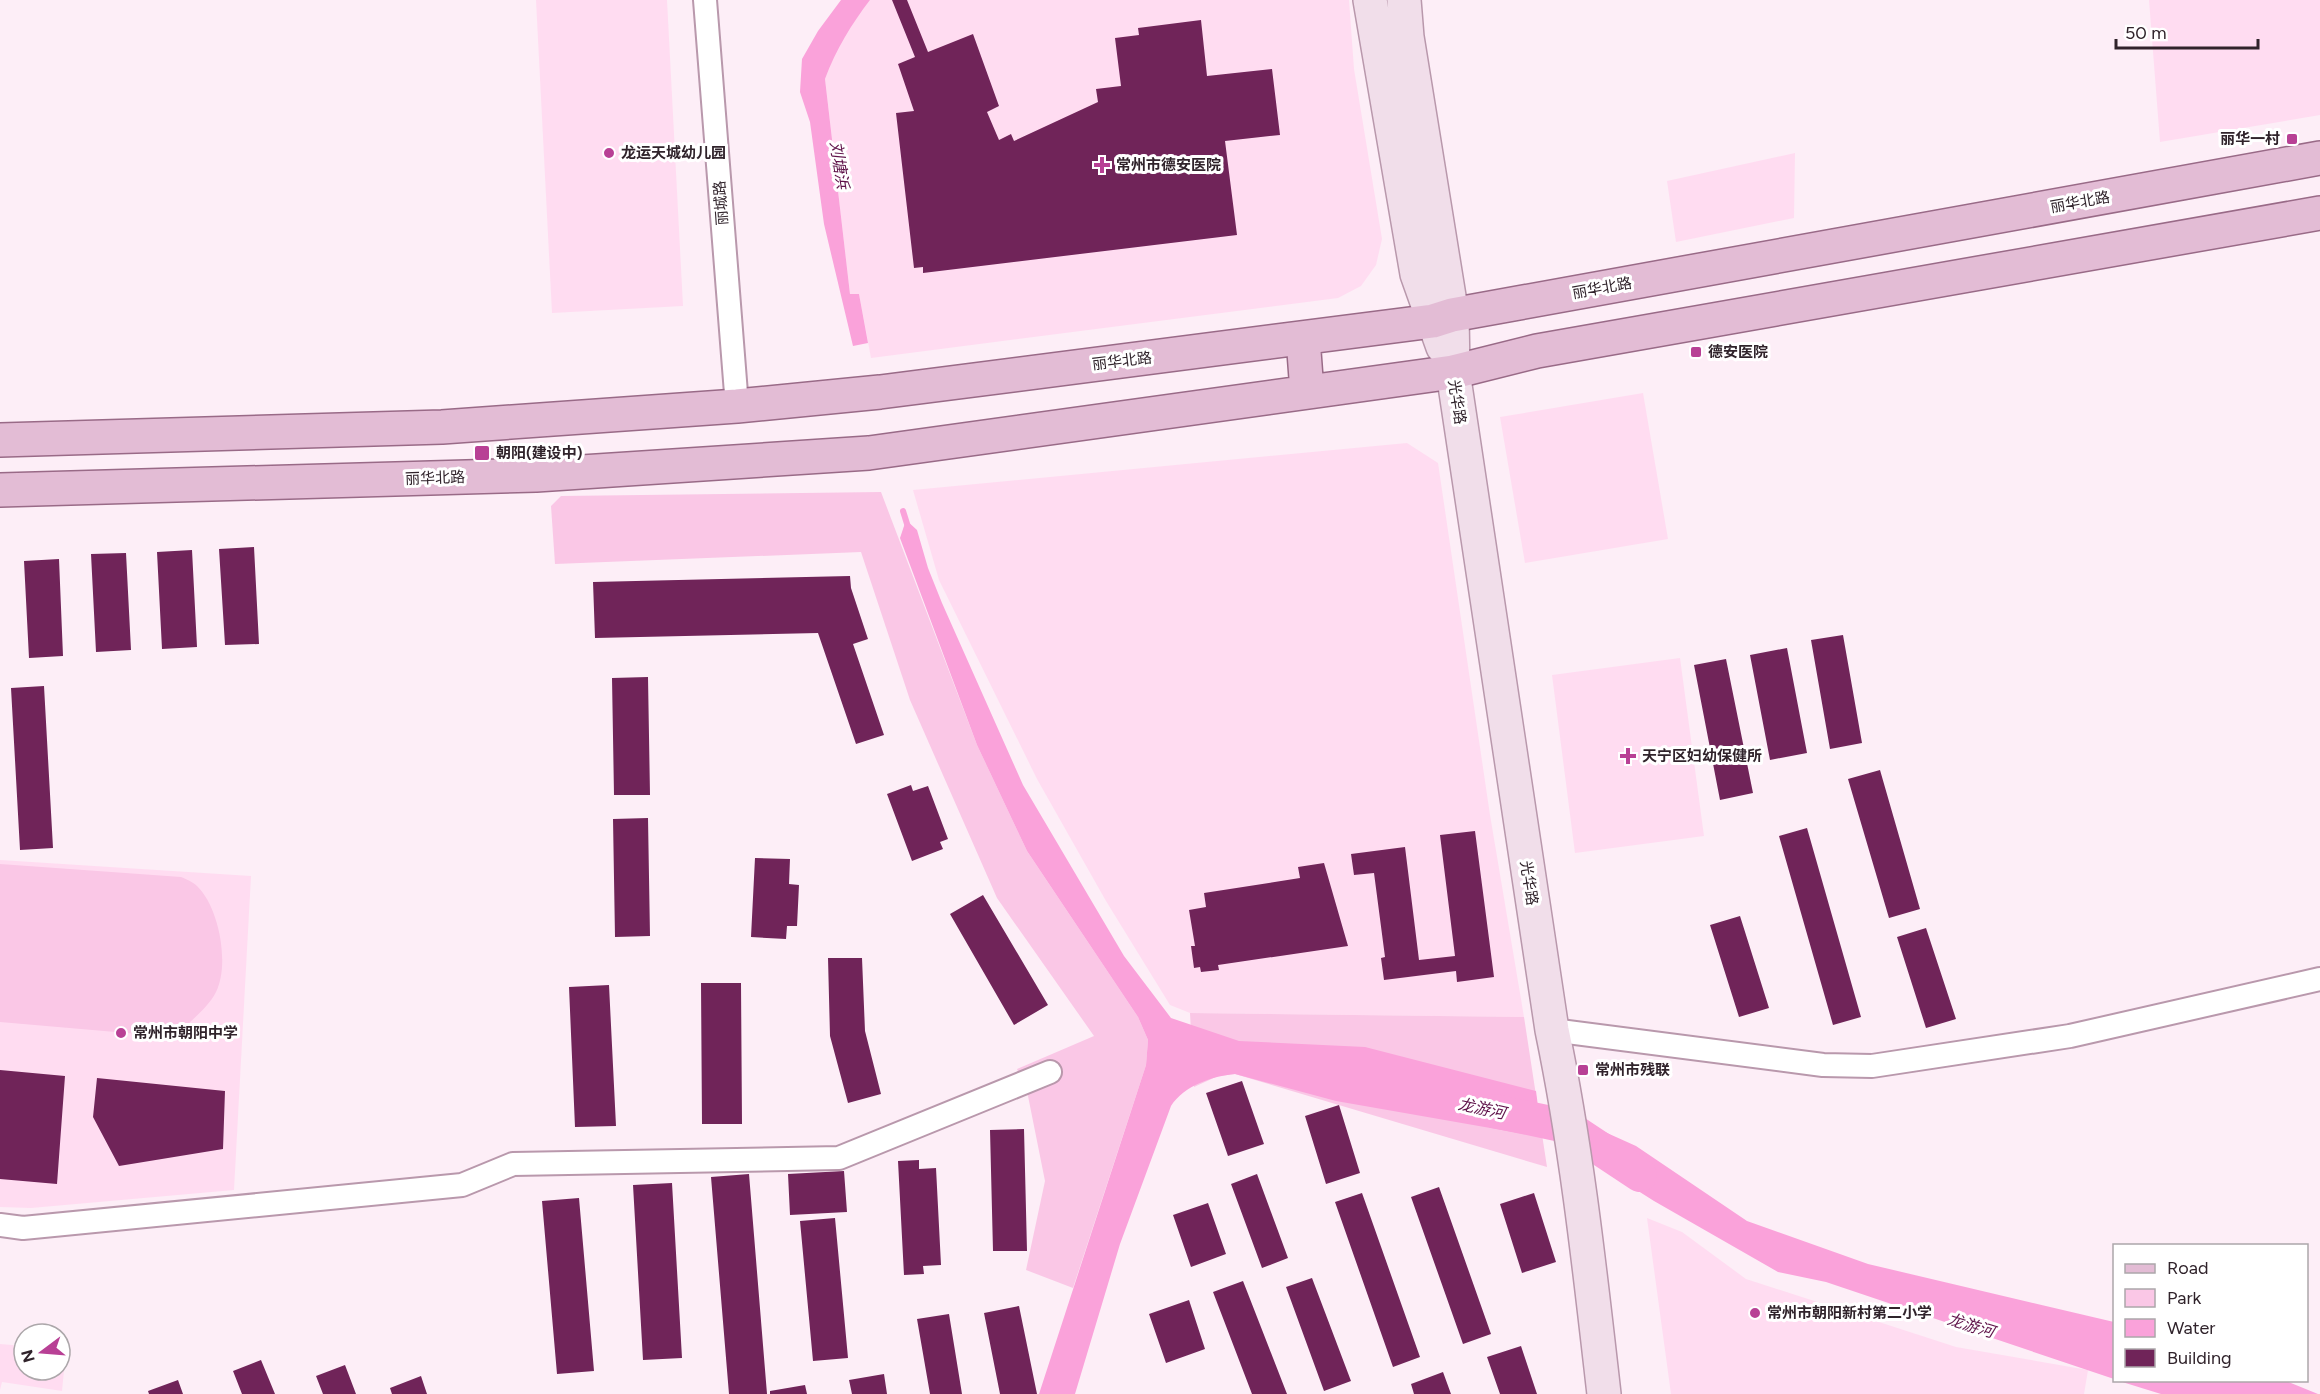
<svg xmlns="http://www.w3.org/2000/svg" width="2320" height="1394" font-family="Figtree,'Noto Sans SC',sans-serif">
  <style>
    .built { fill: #ffdcf1 }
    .green { fill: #fac7e6 }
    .water { fill: #faa2da }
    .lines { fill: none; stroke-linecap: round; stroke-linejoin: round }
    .stream { stroke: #faa2da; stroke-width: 6 }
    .river { stroke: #faa2da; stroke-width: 34 }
    .building { fill: #702459 }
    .minor-casing { stroke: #b998ac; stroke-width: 26 }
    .secondary-casing { stroke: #b998ac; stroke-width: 36 }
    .primary-casing { stroke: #996a87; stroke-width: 36 }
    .minor { stroke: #fff; stroke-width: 22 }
    .secondary { stroke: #f1deea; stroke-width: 33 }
    .primary { stroke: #e3bcd5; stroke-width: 33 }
    .poi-dot { fill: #b84095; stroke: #fff; stroke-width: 2 }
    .labels { text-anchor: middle; stroke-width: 6; stroke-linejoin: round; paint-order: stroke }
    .poi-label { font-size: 15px; font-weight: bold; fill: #30232b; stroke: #fff; text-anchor: start }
    .street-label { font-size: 15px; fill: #30232b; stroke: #fff }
    .water-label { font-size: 16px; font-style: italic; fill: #5f134a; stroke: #fff }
  </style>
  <rect width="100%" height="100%" fill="#fdeef7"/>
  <path class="built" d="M 536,0 L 667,0 L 683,306 L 552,313 Z
    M 870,0 L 1349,0 L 1354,69 L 1382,239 L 1376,265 L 1361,286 L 1338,298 L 871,358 L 859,294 L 850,294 L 825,79 L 833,58 L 847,31 Z
    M 2149,0 L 2320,0 L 2320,115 L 2160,142 Z
    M 1795,153 L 1794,218 L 1676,242 L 1667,181 Z
    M 1643,393 L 1668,539 L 1525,563 L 1500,417 Z
    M 1407,443 L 1438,463 L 1490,815 L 1524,1017 L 1190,1013 L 1170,1005 L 1106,901 L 1037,779 L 939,580 L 913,490 Z
    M 1680,658 L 1704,836 L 1575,853 L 1552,675 Z
    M 0,860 L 251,876 L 234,1190 L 31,1208 L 0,1207 Z
    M 1647,1218 L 1682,1232 L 1746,1279 L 1956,1347 L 2088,1370 L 2084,1394 L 1671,1394 Z
    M 0,1344 L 24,1346 L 24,1370 L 60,1370 L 60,1350 L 66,1350 L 62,1391 L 2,1382 L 0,1390 Z"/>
  <path class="green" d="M 881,492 L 977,745 L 1027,851 L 1138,1017 L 1148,1040 L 1146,1065 L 1073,1288 L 1026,1270 L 1045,1181 L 1028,1096 L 1017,1069 L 1094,1036 L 997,898 L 910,700 L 861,552 L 555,564 L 551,506 L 561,496 Z
    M 0,864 L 181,877 C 186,879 193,882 197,886 C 219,907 230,964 216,992 C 209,1006 196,1016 185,1027 L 185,1038 L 0,1022 Z
    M 1190,1013 L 1524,1017 L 1547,1167 L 1235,1074 L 1218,1076 L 1194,1087 Z"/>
  <path class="water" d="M 841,0 L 870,0 C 851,25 836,49 825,79 L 850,294 L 859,294 L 868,343 L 853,346 L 824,224 L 810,122 L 800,92 L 802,59 L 818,31 Z
    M 906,520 L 917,530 L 928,568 L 942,603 L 1023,785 L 1124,956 L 1171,1018 L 1239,1041 L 1365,1047 L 1536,1091 L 1542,1137 L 1336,1101 L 1235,1074 C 1212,1076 1184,1086 1171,1106 L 1120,1244 L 1075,1394 L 1039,1394 L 1146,1065 L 1148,1040 L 1138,1017 L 1027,851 L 977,745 L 900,538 Z
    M 1596,1128 L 1636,1146 L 1747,1221 L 1868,1264 L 2114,1322 L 2114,1379 L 1826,1282 L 1778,1272 L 1654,1201 L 1605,1170 Z
    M 2119,1381 L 2286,1381 L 2318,1394 L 2161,1394 Z"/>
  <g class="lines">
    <path class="stream" d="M 903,511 L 908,527"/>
    <path class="river" d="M 1494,1111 L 1566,1126 L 1640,1175"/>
  </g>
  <path class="building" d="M 892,0 L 907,0 L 928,52 L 973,34 L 999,106 L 987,112 L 999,140 L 1011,134 L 1014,141 L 1098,102 L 1096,89 L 1121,86 L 1115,38 L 1139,35 L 1138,28 L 1201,20 L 1207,76 L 1272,69 L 1280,135 L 1225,141 L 1237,235 L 923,273 L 923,267 L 914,268 L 896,113 L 914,111 L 898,64 L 915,57 Z
    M 254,547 L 259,644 L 225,645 L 219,549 Z
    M 192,550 L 197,647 L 162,649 L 157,552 Z
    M 126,553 L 131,650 L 96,652 L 91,554 Z
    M 59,559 L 63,656 L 29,658 L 24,561 Z
    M 850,576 L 851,588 L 868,639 L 853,644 L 884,735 L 856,744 L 818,633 L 595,638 L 593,582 Z
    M 1843,635 L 1862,743 L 1830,749 L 1811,640 Z
    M 1787,648 L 1807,753 L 1770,760 L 1750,655 Z
    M 1726,659 L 1753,793 L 1720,800 L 1694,665 Z
    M 648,677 L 650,795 L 614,795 L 612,678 Z
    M 44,686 L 53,848 L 20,850 L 11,688 Z
    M 1880,770 L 1920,909 L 1889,918 L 1848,779 Z
    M 911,785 L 913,791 L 928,786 L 948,839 L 940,842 L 943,849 L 912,861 L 887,794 Z
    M 648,818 L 650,936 L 615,937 L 613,819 Z
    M 1807,828 L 1861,1017 L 1833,1025 L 1779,836 Z
    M 1475,831 L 1494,977 L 1457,982 L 1456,971 L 1384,980 L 1381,958 L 1385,957 L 1374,873 L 1354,875 L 1351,854 L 1405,847 L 1419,960 L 1455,956 L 1440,835 Z
    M 755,858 L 790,859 L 789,884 L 799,885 L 797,926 L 787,926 L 786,939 L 751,937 Z
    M 1324,863 L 1348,946 L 1218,965 L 1219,970 L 1201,972 L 1200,967 L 1194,968 L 1191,946 L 1195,946 L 1189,910 L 1206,907 L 1204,893 L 1300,878 L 1298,867 Z
    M 983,895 L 1048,1005 L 1014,1025 L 950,914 Z
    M 1740,916 L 1769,1008 L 1739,1017 L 1710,925 Z
    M 1926,928 L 1956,1019 L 1926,1028 L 1897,937 Z
    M 828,958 L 862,958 L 865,1031 L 881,1094 L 848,1103 L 830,1036 Z
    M 701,983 L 741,983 L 742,1124 L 702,1124 Z
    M 609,985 L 616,1126 L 575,1127 L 569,987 Z
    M 0,1070 L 65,1076 L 57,1184 L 0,1179 Z
    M 97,1078 L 225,1091 L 223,1149 L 119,1166 L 93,1117 Z
    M 1242,1081 L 1264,1144 L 1228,1156 L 1206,1093 Z
    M 1339,1105 L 1360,1173 L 1326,1184 L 1305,1116 Z
    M 1024,1129 L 1027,1251 L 993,1251 L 990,1130 Z
    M 919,1160 L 919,1169 L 936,1168 L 941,1265 L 923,1266 L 924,1274 L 904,1275 L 898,1161 Z
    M 844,1171 L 847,1212 L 790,1215 L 788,1174 Z
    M 749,1174 L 767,1394 L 729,1394 L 711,1177 Z
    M 1257,1174 L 1288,1258 L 1262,1268 L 1231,1184 Z
    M 672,1183 L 682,1358 L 643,1360 L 633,1185 Z
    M 1439,1187 L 1491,1334 L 1463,1344 L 1411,1197 Z
    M 1362,1193 L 1420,1357 L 1393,1367 L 1335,1202 Z
    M 1534,1193 L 1556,1262 L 1522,1273 L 1500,1204 Z
    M 579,1198 L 594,1371 L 557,1374 L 542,1201 Z
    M 1208,1203 L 1226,1254 L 1191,1267 L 1173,1215 Z
    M 835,1218 L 848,1358 L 813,1361 L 800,1221 Z
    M 1312,1278 L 1351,1381 L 1324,1391 L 1286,1287 Z
    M 1243,1281 L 1287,1394 L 1252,1394 L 1213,1292 Z
    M 1189,1300 L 1205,1349 L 1166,1363 L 1149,1314 Z
    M 1019,1306 L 1037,1394 L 1000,1394 L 984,1313 Z
    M 949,1314 L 962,1394 L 930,1394 L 917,1319 Z
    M 1521,1346 L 1537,1394 L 1500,1394 L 1487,1357 Z
    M 261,1360 L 275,1394 L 242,1394 L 233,1371 Z
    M 345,1365 L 356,1394 L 323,1394 L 316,1376 Z
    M 1443,1372 L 1451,1394 L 1414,1394 L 1411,1384 Z
    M 884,1374 L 887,1394 L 852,1394 L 849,1380 Z
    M 421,1376 L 427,1394 L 392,1394 L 390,1388 Z
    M 178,1380 L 183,1394 L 149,1394 L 148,1391 Z
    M 805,1385 L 807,1394 L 770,1394 L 770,1391 Z"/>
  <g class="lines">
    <defs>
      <path id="minor" d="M 705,0 L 737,406
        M 1552,1030 L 1823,1065 L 1872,1066 L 2070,1036 L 2320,979
        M 0,1225 L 23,1228 L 462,1185 L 513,1164 L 839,1158 L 1050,1072"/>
      <path id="secondary" d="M 1370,0 L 1417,274 L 1443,347
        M 1404,0 L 1407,37 L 1452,315 L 1453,372 L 1552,1030 C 1577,1150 1590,1272 1604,1394"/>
      <path id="primary" d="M 1303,338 L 1307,392
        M 0,440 L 442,427 L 737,406 L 880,392 L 1433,321 L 1452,315 L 2320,158
        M 0,490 L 536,475 L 869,453 L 1453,372 L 1537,351 L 2320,213"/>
    </defs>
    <use href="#minor" class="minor-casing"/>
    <use href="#secondary" class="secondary-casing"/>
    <use href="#primary" class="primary-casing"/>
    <use href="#minor" class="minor"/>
    <use href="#secondary" class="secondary"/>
    <use href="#primary" class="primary"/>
  </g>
  <g class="poi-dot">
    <rect x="2286" y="133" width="12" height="12" rx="3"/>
    <circle cx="609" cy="153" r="6"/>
    <path d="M1099 156h6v6h6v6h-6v6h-6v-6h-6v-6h6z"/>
    <rect x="1690" y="346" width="12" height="12" rx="3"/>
    <rect x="474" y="445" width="16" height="16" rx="3"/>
    <path d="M1625 747h6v6h6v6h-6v6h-6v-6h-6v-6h6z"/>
    <circle cx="121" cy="1033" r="6"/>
    <rect x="1577" y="1064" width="12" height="12" rx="3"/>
    <circle cx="1755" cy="1313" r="6"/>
  </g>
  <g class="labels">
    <g class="poi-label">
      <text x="2280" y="144" text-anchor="end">丽华一村</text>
      <text x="621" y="158">龙运天城幼儿园</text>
      <text x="1116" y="170">常州市德安医院</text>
      <text x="1708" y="357">德安医院</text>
      <text x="496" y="458">朝阳(建设中)</text>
      <text x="1642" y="761">天宁区妇幼保健所</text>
      <text x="133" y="1038">常州市朝阳中学</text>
      <text x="1595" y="1075">常州市残联</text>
      <text x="1767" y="1318">常州市朝阳新村第二小学</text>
    </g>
    <g class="street-label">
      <text transform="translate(2080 202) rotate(-10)" y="5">丽华北路</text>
      <text transform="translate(721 203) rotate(-94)" y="5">丽城路</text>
      <text transform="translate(1602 288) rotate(-10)" y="5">丽华北路</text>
      <text transform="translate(1122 361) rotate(-7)" y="5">丽华北路</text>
      <text transform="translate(1457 402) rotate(81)" y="5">光华路</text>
      <text transform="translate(435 478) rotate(-2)" y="5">丽华北路</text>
      <text transform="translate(1529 883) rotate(81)" y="5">光华路</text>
    </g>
    <g class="water-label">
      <text transform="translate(840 165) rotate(81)" y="6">刘塘浜</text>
      <text transform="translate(1482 1108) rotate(12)" y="6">龙游河</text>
      <text transform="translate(1971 1325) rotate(17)" y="6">龙游河</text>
    </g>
  </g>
  <rect x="2113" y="1244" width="195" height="138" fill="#ffffff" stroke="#aca7aa" stroke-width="1.5"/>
  <rect x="2125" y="1264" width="30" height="9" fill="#e3bcd5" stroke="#aca7aa" stroke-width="1.5"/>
  <text x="2167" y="1274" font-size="18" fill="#30232b">Road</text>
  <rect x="2125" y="1289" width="30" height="18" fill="#fac7e6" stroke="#aca7aa" stroke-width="1.5"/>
  <text x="2167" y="1304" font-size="18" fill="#30232b">Park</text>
  <rect x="2125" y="1319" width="30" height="18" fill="#faa2da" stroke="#aca7aa" stroke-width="1.5"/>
  <text x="2167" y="1334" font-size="18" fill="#30232b">Water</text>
  <rect x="2125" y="1349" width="30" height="18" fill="#702459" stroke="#aca7aa" stroke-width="1.5"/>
  <text x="2167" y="1364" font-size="18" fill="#30232b">Building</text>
  <g transform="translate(42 1352) rotate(254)"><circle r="28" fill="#ffffff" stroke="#aca7aa" stroke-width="1.5"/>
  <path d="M0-4.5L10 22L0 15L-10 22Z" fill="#b84095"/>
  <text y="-9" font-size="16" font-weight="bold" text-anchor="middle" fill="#30232b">N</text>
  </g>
  <path d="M2116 39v9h142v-9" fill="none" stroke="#30232b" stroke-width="3"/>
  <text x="2125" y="39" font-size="18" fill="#30232b" stroke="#ffffff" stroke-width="4.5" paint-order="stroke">50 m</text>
</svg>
